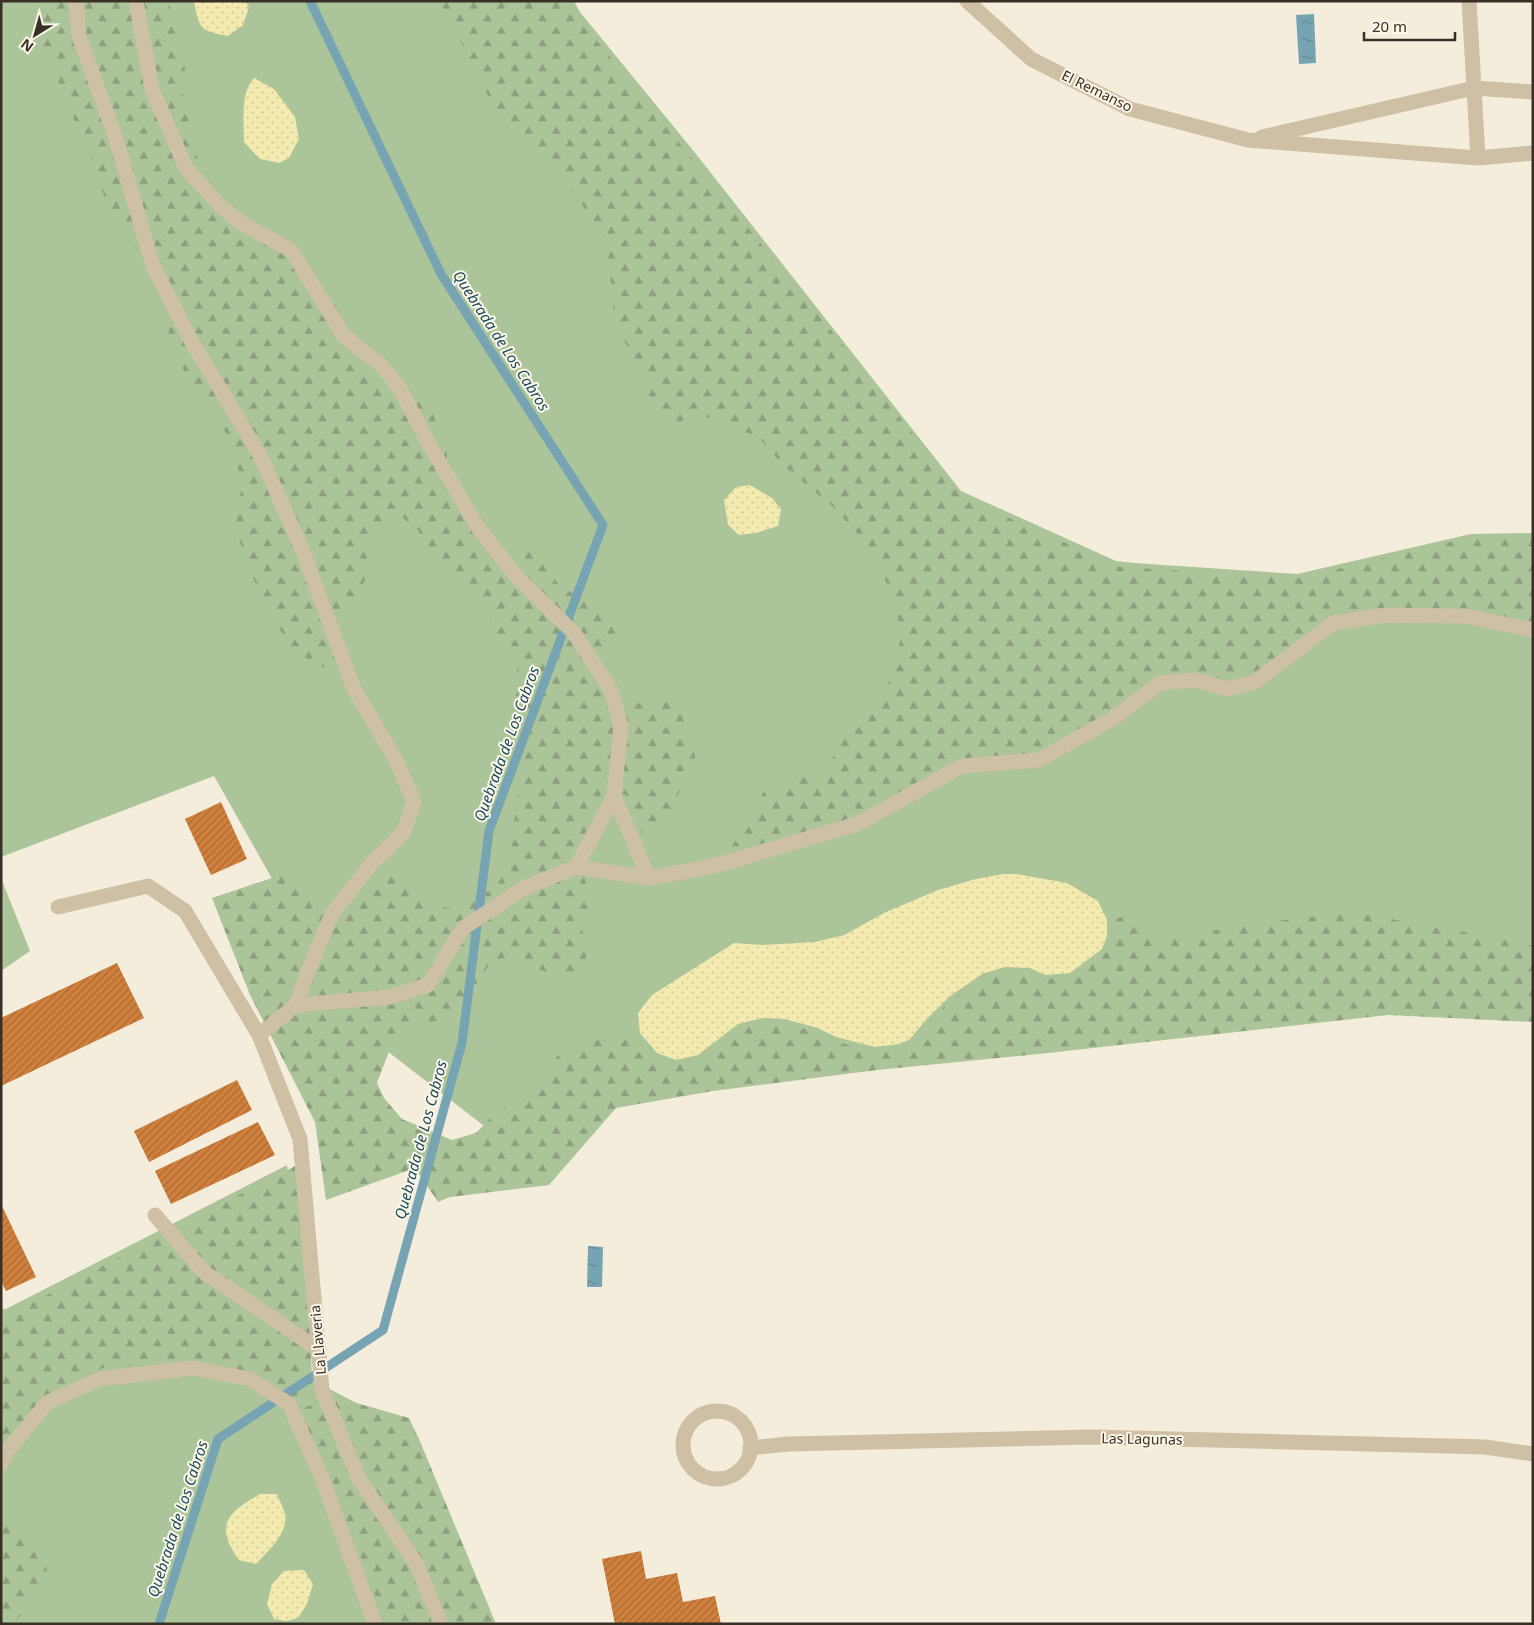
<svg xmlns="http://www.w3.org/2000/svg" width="1534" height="1625" font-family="'Noto Sans',sans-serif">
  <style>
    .grass { fill: #acc499 }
    .forest { fill: url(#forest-firs) }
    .sand { fill: url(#sand-dots) }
    .water { fill: url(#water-ripples) }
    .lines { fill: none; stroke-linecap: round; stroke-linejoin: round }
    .stream { stroke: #77a4b3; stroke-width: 9 }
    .building { fill: url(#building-hatch) }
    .lane { stroke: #cdc0a5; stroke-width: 15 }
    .street { stroke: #cdc0a5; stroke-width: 15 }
    .labels { text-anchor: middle; stroke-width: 4; stroke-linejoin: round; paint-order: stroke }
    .street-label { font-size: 14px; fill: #383027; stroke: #fbf6e7 }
    .water-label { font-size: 15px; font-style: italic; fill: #194a5d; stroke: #fbf6e7 }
  </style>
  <defs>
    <pattern id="forest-firs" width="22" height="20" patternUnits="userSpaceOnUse" patternTransform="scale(1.25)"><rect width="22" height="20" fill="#acc499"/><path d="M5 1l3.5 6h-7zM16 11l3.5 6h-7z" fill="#8da07d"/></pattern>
    <pattern id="sand-dots" width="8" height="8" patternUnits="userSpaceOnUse" patternTransform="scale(1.25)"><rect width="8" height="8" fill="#f2eaae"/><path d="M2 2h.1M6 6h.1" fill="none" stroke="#d0c996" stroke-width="1.8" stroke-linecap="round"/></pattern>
    <pattern id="water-ripples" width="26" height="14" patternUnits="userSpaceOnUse" patternTransform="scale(1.25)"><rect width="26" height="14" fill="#77a4b3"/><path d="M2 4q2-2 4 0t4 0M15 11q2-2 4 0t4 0" fill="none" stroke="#638692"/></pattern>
    <pattern id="building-hatch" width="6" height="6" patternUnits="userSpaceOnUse" patternTransform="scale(1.25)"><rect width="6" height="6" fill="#d0803d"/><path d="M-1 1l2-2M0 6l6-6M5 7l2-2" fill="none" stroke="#aa6933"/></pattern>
  </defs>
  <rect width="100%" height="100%" fill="#f4eddb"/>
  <path class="grass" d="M 1,1 L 574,1 L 580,12 L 696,154 L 961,491 L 1116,561 L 1134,563 L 1297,574 L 1471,534 L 1533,533 L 1533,1019 L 1400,1010 L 710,1088 L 612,1107 L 550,1177 L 356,1027 L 214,776 L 1,857 Z
    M 1,878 L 30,951 L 1,971 Z
    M 287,1165 L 309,1378 L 409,1431 L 487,1624 L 1,1624 L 1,1306 L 4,1310 Z"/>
  <path class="forest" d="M 43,1 L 168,1 L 185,69 L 182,92 L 208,203 L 284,254 L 323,273 L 336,308 L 342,343 L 376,374 L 425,396 L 447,447 L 446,491 L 469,528 L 505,545 L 530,552 L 543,564 L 560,586 L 611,615 L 625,638 L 592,667 L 606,702 L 624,709 L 655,697 C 660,699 665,701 670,704 C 688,716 693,742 696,762 C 680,786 671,813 657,838 L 643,836 L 626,795 L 603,790 L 577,855 L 589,892 L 589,909 L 582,930 L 590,948 L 577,977 L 568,982 L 512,957 L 492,960 L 471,994 L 448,1017 L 406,1032 L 393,1041 L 377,1083 L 384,1098 L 402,1119 L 452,1140 L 476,1133 L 495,1113 L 527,1094 L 542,1079 L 558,1055 L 595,1040 L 636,1035 L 655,1056 L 676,1064 L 700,1059 L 740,1028 L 764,1022 L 783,1023 L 817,1032 L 834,1041 L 860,1048 L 875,1051 L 900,1049 L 911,1044 L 930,1021 L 951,1000 L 984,978 L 1005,971 L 1030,972 L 1045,979 L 1071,977 L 1105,952 L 1112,937 L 1111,919 L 1125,917 L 1154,936 L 1193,934 L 1263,922 L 1343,914 L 1365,914 L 1443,929 L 1479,934 L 1533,946 L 1533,1022 L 1388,1015 L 1048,1053 L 877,1070 L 713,1091 L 616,1108 L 549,1185 L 450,1197 L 438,1202 L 415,1168 L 326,1200 L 315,1122 L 250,995 L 212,898 L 281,875 L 311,900 L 342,922 L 373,884 L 390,871 L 405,887 L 428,905 L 455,909 L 495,888 L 510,864 L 517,797 L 525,771 L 524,754 L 515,726 L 517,664 L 494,632 L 485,600 L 464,585 L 434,560 L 417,529 L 391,509 L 377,527 L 365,544 L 368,571 L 358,598 L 338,616 L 344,678 L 290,650 L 269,606 L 250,573 L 235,527 L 242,484 L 233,451 L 218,415 L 187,378 L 170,339 L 157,263 L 125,236 L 107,205 L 90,153 L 71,113 L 59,83 L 37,44 Z
    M 438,1 L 568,1 L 576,15 L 851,355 L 963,498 L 1121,567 L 1300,578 L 1471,537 L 1533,537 L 1533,625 L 1331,619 L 1253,677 L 1227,684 L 1196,675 L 1111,713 L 1037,755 L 961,761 L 855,819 L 727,853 L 751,818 L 766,787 L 828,771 L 840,737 L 880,701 L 896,665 L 901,634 L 895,604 L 873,551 L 833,507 L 784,466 L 758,437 L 696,413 L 671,427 L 659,415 L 639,376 L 614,315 L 606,235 L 528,138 L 493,105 L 465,51 L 451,19 Z
    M 295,1166 L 310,1301 L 312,1389 L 290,1398 L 250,1372 L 186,1361 L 103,1368 L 44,1399 L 9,1442 L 1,1437 L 1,1319 Z
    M 332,1396 L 409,1418 L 419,1439 L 496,1624 L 385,1624 L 354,1537 L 295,1412 Z
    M 1,1518 C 27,1525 58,1560 43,1588 C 36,1601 23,1613 13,1624 L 1,1624 Z"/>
  <path class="sand" d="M 194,1 L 245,1 L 249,7 L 243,25 L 228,36 C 200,31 199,29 194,1 Z
    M 254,78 L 274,89 L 295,117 L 299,139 L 289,158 L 279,163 L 260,159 L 244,142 C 244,122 240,93 254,78 Z
    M 750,485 L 772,498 L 781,509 L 778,526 L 756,533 L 739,535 L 728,525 L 724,500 L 736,487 Z
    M 1003,874 L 1016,874 L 1067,883 L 1098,901 L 1107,920 L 1107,936 L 1102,949 L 1070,973 L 1045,975 L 1030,968 L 1005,967 L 982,974 L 949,997 L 927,1019 L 909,1040 L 899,1044 L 875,1047 L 836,1037 L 818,1028 L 784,1019 L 763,1018 L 738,1024 L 698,1055 L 676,1060 L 657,1053 L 640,1033 L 638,1013 L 652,995 L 734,943 L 763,945 L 815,942 L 844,935 L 886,912 L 938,890 L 976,879 Z
    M 260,1494 L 277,1494 C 279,1500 283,1507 285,1513 C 289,1533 268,1551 256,1564 L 239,1560 C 214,1525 227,1513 260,1494 Z
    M 304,1570 L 313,1584 L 307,1604 L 298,1618 L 286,1621 L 274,1619 L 267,1604 L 272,1584 L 284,1571 Z"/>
  <path class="water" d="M 1314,14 L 1316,63 L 1299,64 L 1296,15 Z
    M 588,1246 L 603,1247 L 602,1287 L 587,1287 Z"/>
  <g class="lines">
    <path class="stream" d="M 159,1624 L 218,1439 L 383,1330 L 462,1043 L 489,831 L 603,525 L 441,274 L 310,1"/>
  </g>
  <path class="building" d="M 221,802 L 247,859 L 211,875 L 185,819 Z
    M 117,963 L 144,1018 L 1,1086 L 1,1018 Z
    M 237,1080 L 252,1110 L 149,1162 L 134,1131 Z
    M 258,1122 L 275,1155 L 171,1204 L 155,1171 Z
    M 1,1204 L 36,1277 L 6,1291 L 1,1281 Z
    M 641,1551 L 646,1579 L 677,1573 L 683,1602 L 715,1596 L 721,1624 L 615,1624 L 602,1559 Z"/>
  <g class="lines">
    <path class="lane" d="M 76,1 L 79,36 L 116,139 L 153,266 L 193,344 L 261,457 L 302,549 L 354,689 L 397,762 L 414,801 L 404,832 L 371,864 L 332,914 L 307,973 L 296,1005 L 259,1035
      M 136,1 L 152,89 L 186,168 L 220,206 L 244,225 L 291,250 L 344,336 L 382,366 L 400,389 L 430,446 L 477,526 L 516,576 L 574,633 L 611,690 L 621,726 L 614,796 L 576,867
      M 614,796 L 649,878
      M 58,907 L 148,886 L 185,911 L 259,1035 L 300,1139 L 322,1390 L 359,1479 L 416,1563 L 441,1624
      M 296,1005 L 390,997 L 428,985 L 463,928 L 524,888 L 576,867 L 649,878 L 714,866 L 857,824 L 962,766 L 1039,760 L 1115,717 L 1160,683 L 1196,680 L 1227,689 L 1255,682 L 1333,623 L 1386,615 L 1465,616 L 1533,630
      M 155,1215 L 204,1272 L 319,1350
      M 1,1464 L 7,1451 L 48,1402 L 100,1379 L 192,1368 L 250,1379 L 289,1404 L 322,1478 L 375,1624"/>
    <path class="street" d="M 967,1 L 1031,59 L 1130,109 L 1248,140 L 1478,158 L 1533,153
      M 1469,1 L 1478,158
      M 1262,137 L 1474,88 L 1533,92
      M683 1445a34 34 0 1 1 68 0a34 34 0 1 1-68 0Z
      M 750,1448 L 788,1444 L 1093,1437 L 1485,1447 L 1533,1454"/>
  </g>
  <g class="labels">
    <g class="street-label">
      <text transform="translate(1097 91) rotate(26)" y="5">El Remanso</text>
      <text transform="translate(318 1340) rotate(-95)" y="5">La Llaveria</text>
      <text transform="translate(1142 1439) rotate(1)" y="5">Las Lagunas</text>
    </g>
    <g class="water-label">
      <text transform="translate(501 341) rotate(57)" y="5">Quebrada de Los Cabros</text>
      <text transform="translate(507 744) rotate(-70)" y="5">Quebrada de Los Cabros</text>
      <text transform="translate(421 1140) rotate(-75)" y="5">Quebrada de Los Cabros</text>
      <text transform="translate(178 1519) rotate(-72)" y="5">Quebrada de Los Cabros</text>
    </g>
  </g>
  <rect width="1534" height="1625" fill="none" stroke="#383027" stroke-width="5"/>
  <g transform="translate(35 35) rotate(217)" stroke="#fbf6e7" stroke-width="4" paint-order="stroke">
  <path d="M0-4L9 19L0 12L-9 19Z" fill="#383027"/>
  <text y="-8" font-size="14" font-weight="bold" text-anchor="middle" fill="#383027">N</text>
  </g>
  <path d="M1364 32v8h91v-8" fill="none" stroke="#383027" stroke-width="2.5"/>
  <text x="1372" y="32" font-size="15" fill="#383027" stroke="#fbf6e7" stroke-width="4" paint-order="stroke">20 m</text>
</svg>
